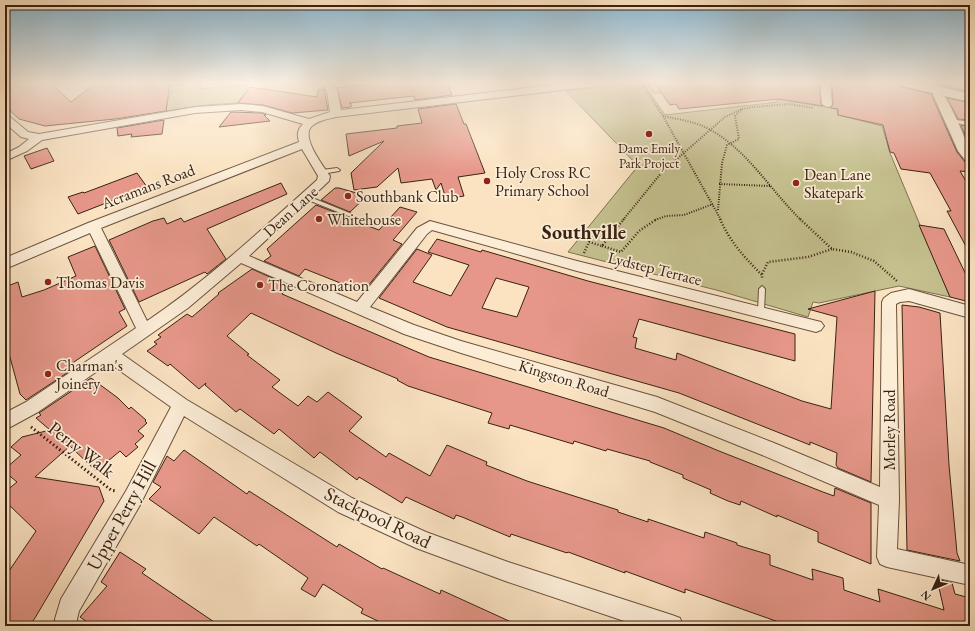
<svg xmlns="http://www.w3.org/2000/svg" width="975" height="631" font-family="'EB Garamond',serif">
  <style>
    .green { fill: #c5c18f; stroke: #7f7251 }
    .building { fill: #e69789; stroke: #392213; fill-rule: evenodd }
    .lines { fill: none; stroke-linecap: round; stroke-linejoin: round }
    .lane-casing { stroke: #6a523f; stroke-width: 2 }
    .street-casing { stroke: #6a523f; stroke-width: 2 }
    .secondary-casing { stroke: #392213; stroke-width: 2 }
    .path-far2 { stroke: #392213; stroke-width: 2; stroke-dasharray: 1 1.5; stroke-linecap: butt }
    .path-far1 { stroke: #392213; stroke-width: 2.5; stroke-dasharray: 1 2; stroke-linecap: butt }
    .path { stroke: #392213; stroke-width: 3; stroke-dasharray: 1.5 2.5; stroke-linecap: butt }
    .lane { fill: #fcedd7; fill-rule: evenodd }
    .street { fill: #fcedd7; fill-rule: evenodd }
    .secondary { fill: #fcedd7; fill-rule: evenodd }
    .poi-dot { fill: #8f2418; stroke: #fcedd7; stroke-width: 1.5 }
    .labels { text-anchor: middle; stroke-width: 3.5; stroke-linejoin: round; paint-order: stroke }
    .far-poi-label { font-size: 13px; fill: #392213; stroke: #fcedd7 }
    .poi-label { font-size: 16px; fill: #392213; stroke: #fcedd7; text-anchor: start }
    .street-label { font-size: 16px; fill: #392213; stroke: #fcedd7 }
    .near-street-label { font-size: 19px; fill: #392213; stroke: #fcedd7 }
    .district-label { font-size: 20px; font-weight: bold; fill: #392213; stroke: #fcedd7 }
  </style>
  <rect width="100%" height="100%" fill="#fbe3c2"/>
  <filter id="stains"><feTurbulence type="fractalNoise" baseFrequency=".005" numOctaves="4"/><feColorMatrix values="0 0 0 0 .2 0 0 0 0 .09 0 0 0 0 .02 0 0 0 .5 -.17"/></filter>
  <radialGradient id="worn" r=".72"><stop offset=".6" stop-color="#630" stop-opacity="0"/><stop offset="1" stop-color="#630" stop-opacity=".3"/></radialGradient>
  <path class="green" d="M 196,83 L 201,83 L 200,89 L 248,84 L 246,93 L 237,103 L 206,105 L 166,111 L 167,101 L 172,92 L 130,95 L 122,91 Z
    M 622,83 L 643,83 L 665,115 L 778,102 L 777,99 L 837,109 L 838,115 L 882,126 L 890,153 L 950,297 L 899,286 L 819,303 L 813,302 L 808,317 L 720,291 L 568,252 L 638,166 L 566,91 L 612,86 Z"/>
  <path class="building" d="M 5,83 L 51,83 L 71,102 L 96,83 L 170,83 L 166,111 L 115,119 L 45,126 L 19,119 L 6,107 L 9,106 L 5,101 Z
    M 375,83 L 447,83 L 452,95 L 415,100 L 414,96 L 349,103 L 351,103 L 351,107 L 342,108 L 337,88 Z
    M 654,83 L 819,83 L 821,104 L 823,106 L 779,99 L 679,109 L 676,104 L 670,105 Z
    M 832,83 L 899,83 L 902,87 L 931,94 L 957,152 L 965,162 L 970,163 L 970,172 L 960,171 L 970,188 L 970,254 L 947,211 L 951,211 L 930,173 L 901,169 L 894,153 L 890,152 L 883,125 L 838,115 L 838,109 L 831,108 L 833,104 Z
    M 933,83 L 970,83 L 970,92 Z
    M 250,87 L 317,97 L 318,90 L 324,89 L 328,110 L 292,113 L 263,105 L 238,103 Z
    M 947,98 L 970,103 L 970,120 L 958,119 Z
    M 456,104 L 464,124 L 466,124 L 485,173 L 458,177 L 464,196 L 446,199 L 441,183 L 436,190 L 432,179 L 401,183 L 398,168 L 377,187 L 354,190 L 351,173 L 384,141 L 349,156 L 346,134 L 397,128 L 397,126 L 422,123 L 418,109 Z
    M 231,112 L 262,113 L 266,115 L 264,115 L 270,121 L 219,127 Z
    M 164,120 L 162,134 L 131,137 L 132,134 L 118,136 L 117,128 Z
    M 961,125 L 970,127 L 970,148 L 965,135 Z
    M 47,148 L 54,161 L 31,169 L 24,156 Z
    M 137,173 L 147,187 L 78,214 L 68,197 L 83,192 L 84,193 Z
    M 281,183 L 287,194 L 207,229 L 226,259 L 212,270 L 207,274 L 205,272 L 139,302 L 109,240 L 153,221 L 164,218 L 167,224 L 181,218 L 184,222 Z
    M 335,188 L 339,188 L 367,196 L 350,212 L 321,200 Z
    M 316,205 L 345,216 L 344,217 L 379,230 L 400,207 L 417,212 L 393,240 L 402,244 L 363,292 L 305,269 L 299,276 L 264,261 L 271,256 L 267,249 Z
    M 919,225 L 944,229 L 970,283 L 970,302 L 950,297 Z
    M 437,239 L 481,252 L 482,250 L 588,281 L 795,334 L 795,361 L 639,319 L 633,337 L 637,338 L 635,348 L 676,360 L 677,353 L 802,401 L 831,409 L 837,317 L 808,309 L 875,291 L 871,482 L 838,468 L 836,465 L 837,453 L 810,442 L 810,445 L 679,393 L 447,327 L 379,298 L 417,249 L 432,255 L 413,282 L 451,296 L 469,265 L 428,252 ZM 496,278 L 529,287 L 517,317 L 482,308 Z
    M 95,246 L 125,309 L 119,312 L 127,326 L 71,364 L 76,367 L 26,400 L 20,394 L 5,339 L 5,287 L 18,282 L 22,297 L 44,290 L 76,276 L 68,257 Z
    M 252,269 L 290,286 L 282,294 L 429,357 L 664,428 L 719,451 L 823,492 L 834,496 L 835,488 L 871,503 L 871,564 L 818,542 L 818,532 L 777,515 L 777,517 L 741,501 L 740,505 L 728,501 L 710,493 L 711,490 L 683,478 L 683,475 L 650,462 L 650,461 L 607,449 L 606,451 L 574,441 L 573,444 L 510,425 L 509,429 L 488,423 L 492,413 L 408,386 L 397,380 L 398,379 L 336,353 L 251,313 L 227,336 L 249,354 L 247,355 L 280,380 L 272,387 L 298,406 L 308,396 L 317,402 L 328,392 L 362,417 L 349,431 L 386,457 L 389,453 L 430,476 L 447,445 L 487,462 L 486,465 L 527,481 L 618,510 L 618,512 L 648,522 L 648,519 L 704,538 L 705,532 L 737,543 L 737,545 L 770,555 L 770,565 L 813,580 L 812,569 L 843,578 L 844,590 L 880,602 L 878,589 L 944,610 L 937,579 L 952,583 L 955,594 L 970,598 L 970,626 L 790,626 L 685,589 L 685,593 L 625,571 L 625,573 L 568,552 L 567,553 L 511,534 L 510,537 L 462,517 L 456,515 L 454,519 L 406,497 L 402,503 L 359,477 L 357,480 L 320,452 L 314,458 L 279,429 L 274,434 L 240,409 L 236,412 L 205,385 L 206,383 L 199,389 L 170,364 L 168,366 L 147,351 L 157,344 L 154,342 L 161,337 L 158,335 L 187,314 L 192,317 L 219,294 L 218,293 Z
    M 902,305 L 919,307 L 940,313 L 949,465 L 957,553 L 960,561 L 907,550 Z
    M 91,378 L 118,398 L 129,409 L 131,407 L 146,420 L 145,421 L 147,423 L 138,431 L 144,436 L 135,444 L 138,447 L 126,457 L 120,451 L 96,471 L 70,446 L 35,477 L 99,487 L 104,501 L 35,618 L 29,626 L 5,626 L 5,577 L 36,531 L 5,501 L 5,492 L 17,482 L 5,472 L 5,469 L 21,455 L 11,447 L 22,437 L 50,430 L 36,418 L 41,415 L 39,413 Z
    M 184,450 L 247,494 L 249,491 L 337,547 L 339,544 L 382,569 L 383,568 L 440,594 L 441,590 L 520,626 L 378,626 L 380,622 L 361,613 L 363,609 L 323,584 L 315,597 L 301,589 L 308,578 L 259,544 L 257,546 L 214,517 L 199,534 L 149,499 L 161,487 L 153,482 L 167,456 L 174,461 Z
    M 120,552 L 146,569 L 142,573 L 220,626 L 93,626 L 80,617 L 107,586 L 101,582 Z"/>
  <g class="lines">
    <defs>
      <path id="lane" d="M 949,119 L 970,122 L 970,126 L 949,121 Z
        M 337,168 L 340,170 L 339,171 L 322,174 L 319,172 L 322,170 Z
        M 305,195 L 352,214 L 353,215 L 352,216 L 348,216 L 303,198 L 302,197 Z
        M 762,286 L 765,289 L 764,311 L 763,313 L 759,313 L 758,311 L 759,289 Z"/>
      <path id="street" d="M 322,83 L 332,83 L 337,91 L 341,110 L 569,83 L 601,83 L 596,86 L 336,117 C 328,119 319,120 312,126 C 300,136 323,166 330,176 L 329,181 L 249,256 L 357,302 L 417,228 L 430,221 L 577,261 L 821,322 L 824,326 L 821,330 L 816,332 L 577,271 L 432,230 L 427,234 L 370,307 L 414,325 L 461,341 L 657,397 L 774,443 L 880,487 L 882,302 L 884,298 L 891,293 L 909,289 L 970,306 L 970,318 L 909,301 L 900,302 L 896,304 L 899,500 L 897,549 L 970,565 L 970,585 L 887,567 L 880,564 L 877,557 L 879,505 L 762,455 L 655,412 L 461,353 L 404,334 L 241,263 L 188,308 L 122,354 L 187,400 L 352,498 L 426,532 L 508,562 L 672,615 L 680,618 L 683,626 L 639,626 L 508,582 L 416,548 L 338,512 L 184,416 L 140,505 L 79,611 L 77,619 L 78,626 L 56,626 L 55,619 L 61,599 L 126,491 L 171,407 L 109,363 L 38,412 L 5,430 L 5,413 L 26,402 L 136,328 L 90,233 L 5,269 L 5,258 L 88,223 L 299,142 C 297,135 297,130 303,124 L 262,112 L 241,110 L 195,113 L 42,140 L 27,151 L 5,161 L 5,154 L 19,147 L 29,139 L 21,137 L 5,123 L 5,115 L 9,116 L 28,132 L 39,134 L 195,107 L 241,104 L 263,106 L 309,119 L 330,112 L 327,91 ZM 302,149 L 318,176 L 317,180 C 262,229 208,280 147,321 L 101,228 Z
        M 820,83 L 830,83 L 832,104 L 831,106 L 827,107 L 822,104 Z
        M 936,87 C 945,89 966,139 969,150 C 971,154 970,158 970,162 L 966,161 L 958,151 L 931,90 Z"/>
      <path id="secondary" d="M 900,83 L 926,83 L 970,94 L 970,102 L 902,86 Z"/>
    </defs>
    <use href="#lane" class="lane-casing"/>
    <use href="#street" class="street-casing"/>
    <use href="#secondary" class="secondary-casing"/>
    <path class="path-far2" d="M 641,83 L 663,116 L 721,220
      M 647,83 L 654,93 L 661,92
      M 663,116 C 676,119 692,121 705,127 C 746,147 769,189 801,220
      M 719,184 L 770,186
      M 718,210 L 722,163 L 727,145 L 739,139 L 735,116 L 742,109 L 753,107 L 789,104 L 814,108
      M 623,220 L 662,172 L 725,117 L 742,109
      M 655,220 L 666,216 L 684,215 L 713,204"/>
    <path class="path-far1" d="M 720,219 C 730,242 745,258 762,275 L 762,278
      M 800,219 L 832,249 L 851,252 L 874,261 L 897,281
      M 602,246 L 621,252 L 639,231 L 657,219
      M 584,253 L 589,242 L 602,246 L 624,219
      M 762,274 L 768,262 L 808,257 L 832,249"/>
    <path class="path" d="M 31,427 L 111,490 L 116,491"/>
    <use href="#lane" class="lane"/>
    <use href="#street" class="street"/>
    <use href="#secondary" class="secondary"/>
  </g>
  <linearGradient id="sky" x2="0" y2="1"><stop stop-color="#8bb8d2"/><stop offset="0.48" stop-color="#fdf2e4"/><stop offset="1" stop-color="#fdf2e4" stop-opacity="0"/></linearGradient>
  <rect width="975" height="172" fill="url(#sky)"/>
  <g class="poi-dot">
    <circle cx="649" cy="134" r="4"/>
    <circle cx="487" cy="181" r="4"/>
    <circle cx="796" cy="183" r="4"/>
    <circle cx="348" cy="196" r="4"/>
    <circle cx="319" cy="219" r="4"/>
    <circle cx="48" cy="282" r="4"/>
    <circle cx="260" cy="285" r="4"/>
    <circle cx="48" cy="374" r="4"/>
  </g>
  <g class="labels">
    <g class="far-poi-label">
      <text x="649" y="153">Dame Emily<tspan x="649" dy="15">Park Project</tspan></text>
    </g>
    <g class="poi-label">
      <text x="495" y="178">Holy Cross RC<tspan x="495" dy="18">Primary School</tspan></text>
      <text x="804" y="180">Dean Lane<tspan x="804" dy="18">Skatepark</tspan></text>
      <text x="356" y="202">Southbank Club</text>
      <text x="327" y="225">Whitehouse</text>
      <text x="56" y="288">Thomas Davis</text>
      <text x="268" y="291">The Coronation</text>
      <text x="56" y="371">Charman's<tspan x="56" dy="18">Joinery</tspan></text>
    </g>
    <g class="street-label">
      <text transform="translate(148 186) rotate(-21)" y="6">Acramans Road</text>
      <text transform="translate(290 211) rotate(-42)" y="6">Dean Lane</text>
      <text transform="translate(655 268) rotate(14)" y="6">Lydstep Terrace</text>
      <text transform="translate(564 378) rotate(17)" y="6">Kingston Road</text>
      <text transform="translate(889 430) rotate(-90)" y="6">Morley Road</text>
    </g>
    <g class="near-street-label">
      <text transform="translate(82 449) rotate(38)" y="7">Perry Walk</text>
      <text transform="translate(121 515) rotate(-61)" y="7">Upper Perry Hill</text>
      <text transform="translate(378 517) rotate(26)" y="7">Stackpool Road</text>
    </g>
    <g class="district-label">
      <text x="584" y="239">Southville</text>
    </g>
  </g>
  <rect width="975" height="631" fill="none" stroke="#fbe3c2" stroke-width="20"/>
  <rect x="6" y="6" width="963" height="619" fill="none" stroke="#392213" stroke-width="2"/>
  <rect x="10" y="10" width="955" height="611" fill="none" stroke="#392213"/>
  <g transform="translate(933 589) rotate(226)" stroke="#fcedd7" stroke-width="3" paint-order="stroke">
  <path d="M0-3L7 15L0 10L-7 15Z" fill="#392213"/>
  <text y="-6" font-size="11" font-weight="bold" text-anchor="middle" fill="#392213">N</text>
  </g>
  <rect width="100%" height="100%" filter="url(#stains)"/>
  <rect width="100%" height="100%" fill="url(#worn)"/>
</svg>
